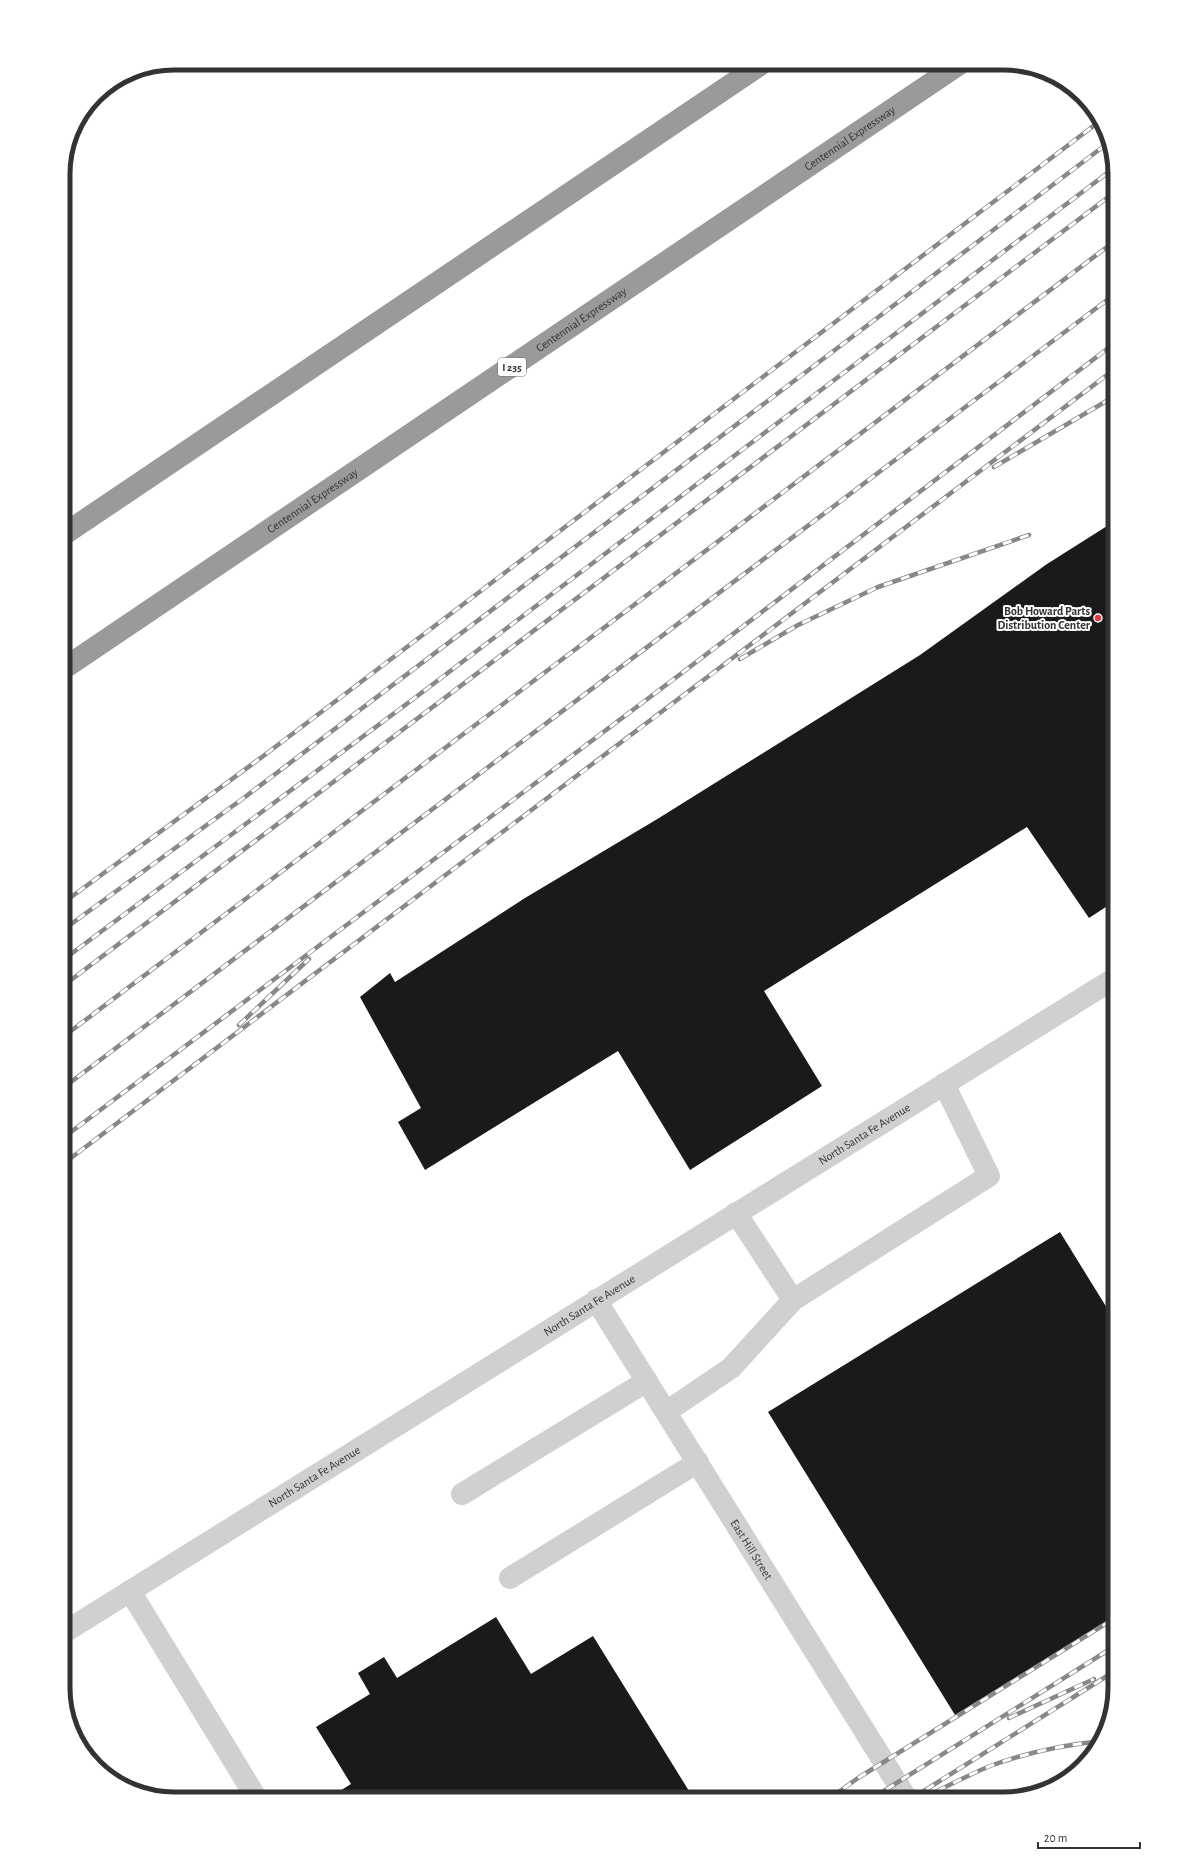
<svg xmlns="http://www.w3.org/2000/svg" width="1178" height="1862" font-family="'Alegreya Sans',sans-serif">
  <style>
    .building { fill: #1a1a1a }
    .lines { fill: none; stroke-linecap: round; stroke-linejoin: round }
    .minor { stroke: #d0d0d0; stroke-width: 22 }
    .highway { stroke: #9a9a9a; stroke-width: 22 }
    .rail-casing { stroke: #888; stroke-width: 4.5 }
    .rail { stroke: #fff; stroke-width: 3; stroke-dasharray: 9; stroke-linecap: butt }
    .poi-dot { fill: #e63946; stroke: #fff; stroke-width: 1.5 }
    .labels { text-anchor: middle; stroke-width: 4; stroke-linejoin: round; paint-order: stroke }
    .shield { fill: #fff; stroke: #707070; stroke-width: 1 }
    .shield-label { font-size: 11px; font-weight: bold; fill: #333 }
    .street-label { font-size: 12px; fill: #333; stroke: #fff }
    .poi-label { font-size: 12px; font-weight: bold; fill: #333; stroke: #fff; text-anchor: end }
    .rim { fill: none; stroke: #333; stroke-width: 5 }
  </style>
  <rect width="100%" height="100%" fill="#fff"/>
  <path class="building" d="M 1115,521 L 1115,901 L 1089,918 L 1027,827 L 764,991 L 822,1086 L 690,1170 L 618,1051 L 425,1170 L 398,1122 L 421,1108 L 360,997 L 390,973 L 395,982 L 525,898 L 659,818 L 920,655 L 1047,564 Z
    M 1060,1232 L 1115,1321 L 1115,1616 L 955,1715 L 768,1412 Z
    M 63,1505 L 70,1515 L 63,1520 Z
    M 496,1617 L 531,1674 L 593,1636 L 694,1799 L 327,1799 L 351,1784 L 316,1727 L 370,1694 L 358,1673 L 384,1657 L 397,1678 Z"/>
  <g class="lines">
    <g class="minor">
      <path d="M 736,1213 L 793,1300 L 989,1176 L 944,1084"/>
      <path id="s1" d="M 596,1300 L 907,1799"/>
      <path d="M 666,1412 L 731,1368 L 793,1300"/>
      <path d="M 462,1494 L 647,1381"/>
      <path d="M 510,1578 L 698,1462"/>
      <path d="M 130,1591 L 257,1799"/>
      <path id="s2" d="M 63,1633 L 1115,978"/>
    </g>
    <g class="highway">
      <path d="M 63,535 L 763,63"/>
      <path id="s3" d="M 63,669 L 961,63"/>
    </g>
    <defs>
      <path id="rail" d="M 994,467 L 1115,396
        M 740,659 L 798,625 L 878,587 L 1029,535
        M 63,903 L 262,757 L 1100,121
        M 63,930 L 245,797 L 1108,143
        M 63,960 L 416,697 L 1114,168
        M 63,986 L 1115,192
        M 239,1025 L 309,959
        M 63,1037 L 1115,241
        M 63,1088 L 1115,294
        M 63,1138 L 670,682 L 1115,343
        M 63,1164 C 414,899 765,634 1115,369
        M 1009,1718 L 1094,1679
        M 829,1799 L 858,1778 L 1115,1618
        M 871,1799 L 1115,1646
        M 911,1799 L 1115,1671
        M 921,1799 C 944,1788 966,1776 990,1766 C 1025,1753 1064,1745 1101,1741"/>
    </defs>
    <use href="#rail" class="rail-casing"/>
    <use href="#rail" class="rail"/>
  </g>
  <circle class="poi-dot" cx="1098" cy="618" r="4"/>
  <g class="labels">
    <rect class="shield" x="498" y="358" width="28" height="18" rx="3"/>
    <g class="shield-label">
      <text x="512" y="371">I 235</text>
    </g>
    <g class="street-label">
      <text dy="4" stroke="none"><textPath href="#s3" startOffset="949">Centennial Expressway</textPath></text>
      <text dy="4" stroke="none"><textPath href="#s3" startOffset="625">Centennial Expressway</textPath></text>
      <text dy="4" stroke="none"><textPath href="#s3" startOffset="301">Centennial Expressway</textPath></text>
      <text dy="4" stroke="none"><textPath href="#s2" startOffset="944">North Santa Fe Avenue</textPath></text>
      <text dy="4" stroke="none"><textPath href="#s2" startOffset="620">North Santa Fe Avenue</textPath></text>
      <text dy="4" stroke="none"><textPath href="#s2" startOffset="296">North Santa Fe Avenue</textPath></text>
      <text dy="4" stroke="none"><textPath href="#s1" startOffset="294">East Hill Street</textPath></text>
    </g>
    <g class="poi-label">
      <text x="1090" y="615">Bob Howard Parts<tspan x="1090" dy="14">Distribution Center</tspan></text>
    </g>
  </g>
  <path d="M0 0H1178V1862H0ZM174 70H1004A104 104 0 0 1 1108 174V1688A104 104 0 0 1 1004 1792H174A104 104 0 0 1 70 1688V174A104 104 0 0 1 174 70Z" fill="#fff" fill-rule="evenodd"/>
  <path class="rim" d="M174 70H1004A104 104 0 0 1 1108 174V1688A104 104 0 0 1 1004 1792H174A104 104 0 0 1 70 1688V174A104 104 0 0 1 174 70Z"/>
  <path d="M1038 1842v6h102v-6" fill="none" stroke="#333333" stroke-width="2"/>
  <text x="1044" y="1842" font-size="12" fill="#333333" stroke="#ffffff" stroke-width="3" paint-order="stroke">20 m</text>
</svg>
